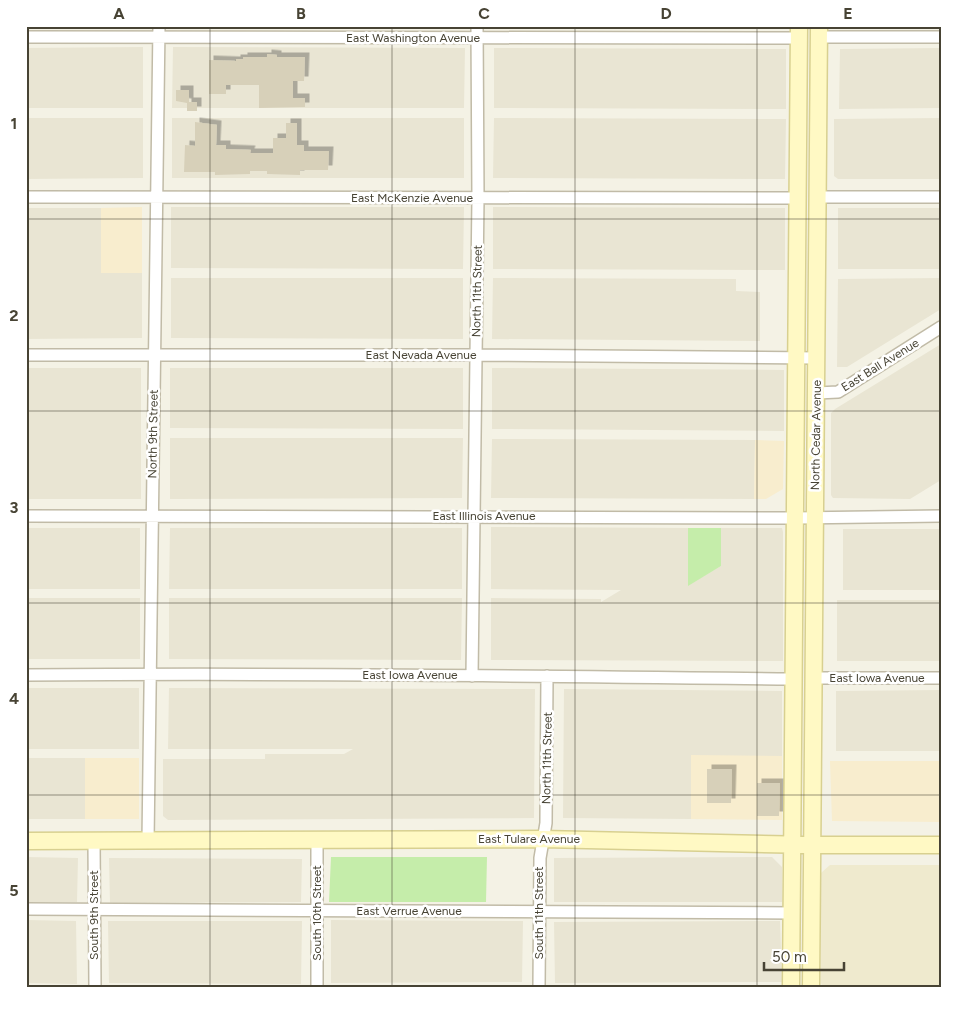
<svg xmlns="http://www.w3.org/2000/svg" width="967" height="1014" font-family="Figtree,sans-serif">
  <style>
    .residential { fill: #e9e5d3 }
    .commercial { fill: #f8edce }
    .education { fill: #efeace }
    .green { fill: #c5edaa }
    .building { fill: #d7d0b9; filter: url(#shadow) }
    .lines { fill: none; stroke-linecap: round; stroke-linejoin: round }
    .street-casing { stroke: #c1bba7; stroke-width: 14 }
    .secondary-casing { stroke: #d8d090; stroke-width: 19 }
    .street { stroke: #fff; stroke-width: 11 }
    .secondary { stroke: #fff9c4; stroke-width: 16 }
    .grid { fill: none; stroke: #474334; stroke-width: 1; stroke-opacity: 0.55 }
    .labels { text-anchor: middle; stroke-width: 5; stroke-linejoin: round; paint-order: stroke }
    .street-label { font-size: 12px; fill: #474334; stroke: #fff }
    .neatline { fill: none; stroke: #474334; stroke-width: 2 }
    .grid-label { font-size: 16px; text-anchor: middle; font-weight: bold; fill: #474334 }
  </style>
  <defs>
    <filter id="shadow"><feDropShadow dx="4.5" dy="-4.5" stdDeviation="0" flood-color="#0004"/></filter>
  </defs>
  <rect width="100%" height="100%" fill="#f4f2e5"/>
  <path class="residential" d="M 143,47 L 143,108 L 26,108 L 26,48 Z
    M 173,47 L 465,48 L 464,108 L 172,108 Z
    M 494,48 L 786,49 L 786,109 L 494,108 Z
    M 941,48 L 941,108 L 839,109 L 840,49 Z
    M 26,118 L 143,118 L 143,178 L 26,179 Z
    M 172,118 L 464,118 L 464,178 L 172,178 Z
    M 494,118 L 786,119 L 785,179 L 493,178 Z
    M 941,118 L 941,179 L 838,179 L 834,176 L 834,119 Z
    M 171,207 L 464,207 L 463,269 L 171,268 Z
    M 493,207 L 785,208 L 785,270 L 493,269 Z
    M 26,208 L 101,208 L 101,273 L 142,273 L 142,338 L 26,339 Z
    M 838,208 L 941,208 L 941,269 L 838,269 Z
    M 171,278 L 463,278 L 463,339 L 171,338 Z
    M 493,278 L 736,279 L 736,291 L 760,292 L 760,341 L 492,339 Z
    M 941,278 L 941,309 L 847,367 L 837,367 L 838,279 Z
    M 941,344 L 941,480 L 910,499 L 833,498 L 831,495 L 831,413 L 835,409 Z
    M 26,368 L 141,368 L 141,499 L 26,499 Z
    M 170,368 L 463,368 L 463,429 L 170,428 Z
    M 492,368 L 784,370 L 784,431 L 492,429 Z
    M 170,438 L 463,438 L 462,498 L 170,499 Z
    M 492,439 L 755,440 L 754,499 L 491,498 Z
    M 491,527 L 688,528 L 688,585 L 721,566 L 721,528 L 782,528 L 783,532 L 783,661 L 491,660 L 491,598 L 601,599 L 601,602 L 621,590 L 491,589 Z
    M 26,528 L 140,528 L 140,589 L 26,589 Z
    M 170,528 L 462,528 L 462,589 L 169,589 Z
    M 843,529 L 941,529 L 941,590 L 843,590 Z
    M 26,598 L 140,598 L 140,659 L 26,659 Z
    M 169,598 L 462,598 L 461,660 L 169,659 Z
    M 837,600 L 941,600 L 941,661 L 837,661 Z
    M 26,688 L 139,688 L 139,749 L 26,749 Z
    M 169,688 L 535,689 L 534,818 L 168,820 L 163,816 L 163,759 L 265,759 L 265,754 L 344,754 L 353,749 L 168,749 Z
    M 564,689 L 782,691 L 782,756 L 691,756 L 691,819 L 563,818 Z
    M 941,690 L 941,751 L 836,751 L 836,691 Z
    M 26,758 L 85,758 L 85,819 L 26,819 Z
    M 26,857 L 78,858 L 77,902 L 26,902 Z
    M 772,857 L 782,867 L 782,902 L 554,902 L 554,858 Z
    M 109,858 L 302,859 L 301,902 L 110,903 Z
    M 26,920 L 76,921 L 77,984 L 26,983 Z
    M 331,920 L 523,921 L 522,982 L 331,983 Z
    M 108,921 L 302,921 L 301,984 L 109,983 Z
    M 780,921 L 782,982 L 555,983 L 554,922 Z"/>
  <path class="commercial" d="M 142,207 L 142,273 L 101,273 L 101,208 Z
    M 755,440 L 784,441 L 783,489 L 766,499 L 754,499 Z
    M 691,755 L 782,756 L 782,820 L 691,819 Z
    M 85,758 L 139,758 L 139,819 L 85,819 Z
    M 830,761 L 941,761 L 941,822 L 832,821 Z"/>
  <path class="education" d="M 830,865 L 941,865 L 941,988 L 823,988 L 821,983 L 821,873 Z"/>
  <path class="green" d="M 688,528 L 721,528 L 721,566 L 688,586 Z
    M 331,857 L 487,857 L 486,902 L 329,902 Z"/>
  <path class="building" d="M 267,54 L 277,55 L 277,57 L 305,57 L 304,81 L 293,81 L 293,98 L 305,98 L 305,107 L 259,108 L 259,85 L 226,85 L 226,94 L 209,94 L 209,60 L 236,61 L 236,59 L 243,59 L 243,57 L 267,57 Z
    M 176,90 L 189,90 L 189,102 L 197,102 L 197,111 L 187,111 L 187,103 L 176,101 Z
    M 195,122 L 217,125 L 216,145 L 226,145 L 226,149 L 251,150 L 250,153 L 273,153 L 273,138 L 286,138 L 286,123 L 297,123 L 297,145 L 304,145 L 304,151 L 329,151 L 328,170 L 300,170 L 300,175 L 267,174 L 267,171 L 250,171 L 250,174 L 215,175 L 215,172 L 184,172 L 185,145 L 195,146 Z
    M 707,769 L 732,769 L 731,803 L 707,803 Z
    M 757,783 L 780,783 L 779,816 L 757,816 Z"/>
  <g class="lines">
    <defs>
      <path id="street" d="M 26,37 L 799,38
        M 819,37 L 941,37
        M 26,197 L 798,198
        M 817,197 L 941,197
        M 26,355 L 476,355 L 817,358
        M 817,393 L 838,392 L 941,327
        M 26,516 L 796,518 L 941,516
        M 26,675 C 282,673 538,676 794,679
        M 472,676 L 478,198 L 477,26
        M 814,678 L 941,678
        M 317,839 L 317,988
        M 94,841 L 95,988
        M 148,841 L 159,26
        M 26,909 L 792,913
        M 539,988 L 540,858 L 546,823 L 547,676"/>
      <path id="secondary" d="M 26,841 L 543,839 L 812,845 L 941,845
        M 791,988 L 799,26
        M 811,988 L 819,26"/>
    </defs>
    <use href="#street" class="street-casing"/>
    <use href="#secondary" class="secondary-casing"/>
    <use href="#street" class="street"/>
    <use href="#secondary" class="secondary"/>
  </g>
  <path class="grid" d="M 210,26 L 210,988M 392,26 L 392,988M 575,26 L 575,988M 757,26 L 757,988M 26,219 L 941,219M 26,411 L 941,411M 26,603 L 941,603M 26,795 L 941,795"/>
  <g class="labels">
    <g class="street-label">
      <text x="413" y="42">East Washington Avenue</text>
      <text x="412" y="202">East McKenzie Avenue</text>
      <text transform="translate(477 291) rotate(-89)" y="4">North 11th Street</text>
      <text x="421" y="359">East Nevada Avenue</text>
      <text transform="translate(880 365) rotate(-32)" y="4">East Ball Avenue</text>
      <text transform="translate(153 434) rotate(-89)" y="4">North 9th Street</text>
      <text transform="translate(816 435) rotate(-89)" y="4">North Cedar Avenue</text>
      <text x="484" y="520">East Illinois Avenue</text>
      <text x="410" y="679">East Iowa Avenue</text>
      <text x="877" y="682">East Iowa Avenue</text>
      <text transform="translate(547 758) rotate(-89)" y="4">North 11th Street</text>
      <text x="529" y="843">East Tulare Avenue</text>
      <text x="409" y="915">East Verrue Avenue</text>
      <text transform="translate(317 913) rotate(-90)" y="4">South 10th Street</text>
      <text transform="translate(539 913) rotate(-90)" y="4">South 11th Street</text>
      <text transform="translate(94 915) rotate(-90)" y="4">South 9th Street</text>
    </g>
  </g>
  <rect width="967" height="1014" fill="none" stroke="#ffffff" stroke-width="55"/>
  <path d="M764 962v8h80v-8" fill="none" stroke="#474334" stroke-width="2.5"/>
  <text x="772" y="962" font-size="15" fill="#474334" stroke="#ffffff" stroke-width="4" paint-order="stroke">50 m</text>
  <rect x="28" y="28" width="912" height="958" class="neatline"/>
  <g class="grid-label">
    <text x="119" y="19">A</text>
    <text x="301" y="19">B</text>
    <text x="484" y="19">C</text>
    <text x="666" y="19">D</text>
    <text x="848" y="19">E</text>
    <text x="14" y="129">1</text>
    <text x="14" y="321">2</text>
    <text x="14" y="513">3</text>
    <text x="14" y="704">4</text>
    <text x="14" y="896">5</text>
  </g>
</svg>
